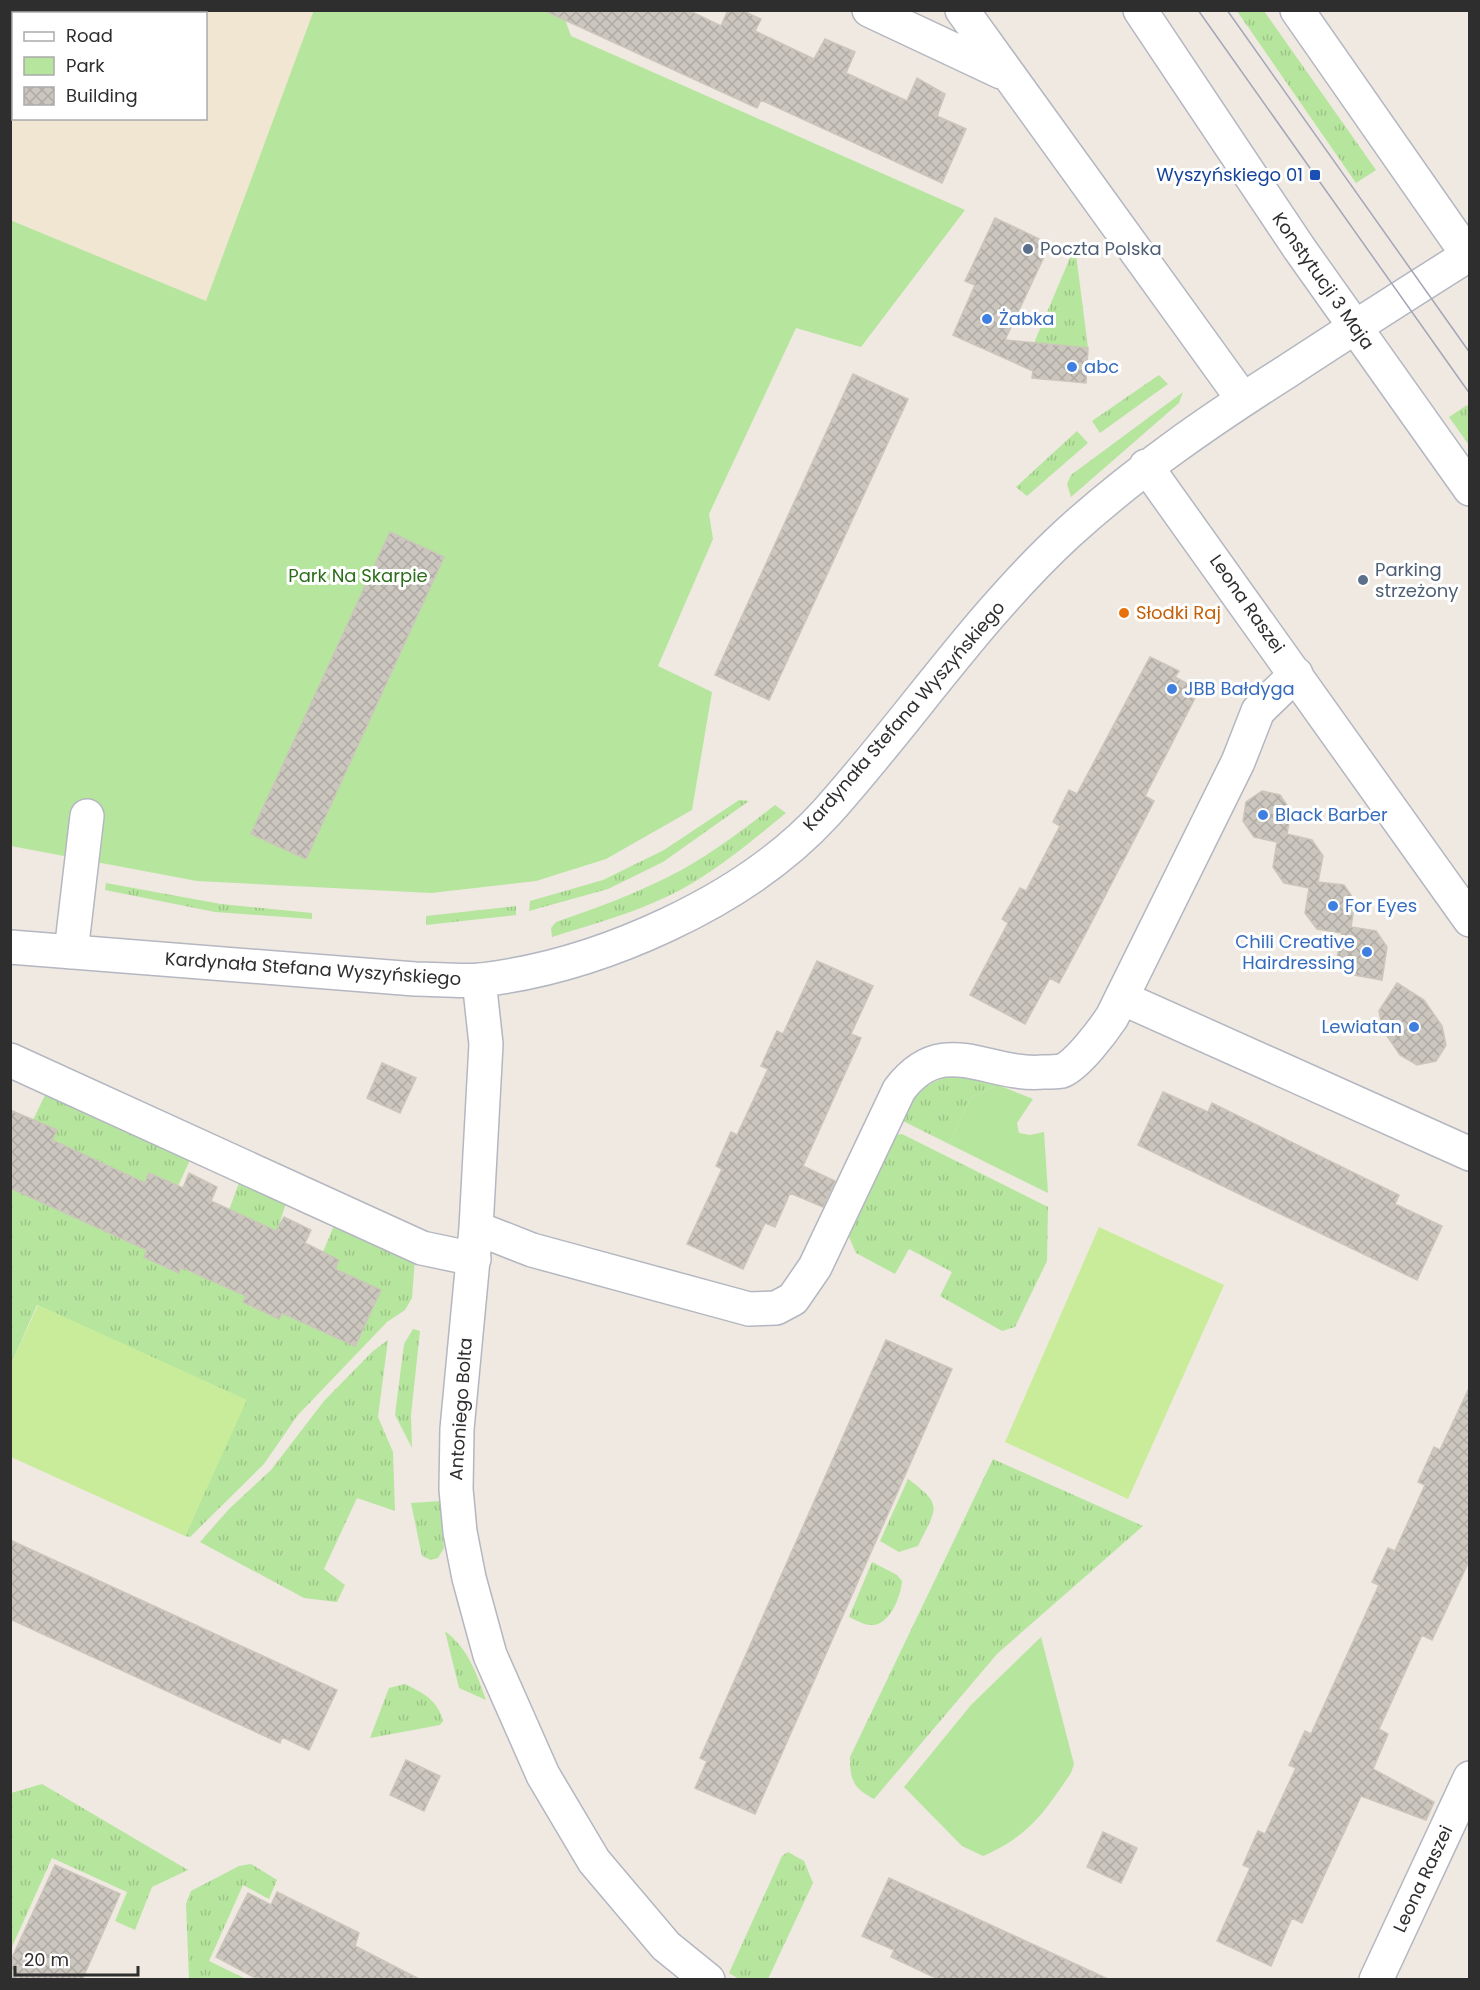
<svg xmlns="http://www.w3.org/2000/svg" width="1480" height="1990" font-family="Poppins,sans-serif">
  <style>
    .education { fill: #f0e6d1; fill-rule: evenodd }
    .grass { fill: url(#grass-tufts) }
    .park { fill: #b6e59e }
    .pitch { fill: #c9ec9a }
    .building { fill: url(#building-cross-hatch); stroke: #cbc5ba; stroke-width: 1.5 }
    .lines { fill: none; stroke-linecap: round; stroke-linejoin: round }
    .minor-casing { stroke: #b4b7c1; stroke-width: 36 }
    .tertiary-casing { stroke: #b4b7c1; stroke-width: 36 }
    .minor { stroke: #fff; stroke-width: 33 }
    .tertiary { stroke: #fff; stroke-width: 33 }
    .tram { stroke: #a3a6b8; stroke-width: 1.5 }
    .transit-dot { fill: #1a4fb4; stroke: #fff; stroke-width: 2 }
    .service-dot { fill: #5c6f8a; stroke: #fff; stroke-width: 2 }
    .shop-dot { fill: #3f7fe0; stroke: #fff; stroke-width: 2 }
    .food-dot { fill: #e8710a; stroke: #fff; stroke-width: 2 }
    .labels { text-anchor: middle; stroke-width: 6; stroke-linejoin: round; paint-order: stroke }
    .transit-label { font-size: 18px; fill: #164399; stroke: #fff; text-anchor: end }
    .service-label { font-size: 18px; fill: #4e5e75; stroke: #fff; text-anchor: start }
    .street-label { font-size: 18px; fill: #2e2e2e; stroke: #fff }
    .shop-label { font-size: 18px; fill: #366cbe; stroke: #fff; text-anchor: start }
    .park-label { font-size: 18px; fill: #2c6e1b; stroke: #fff }
    .food-label { font-size: 18px; fill: #c56008; stroke: #fff; text-anchor: start }
  </style>
  <defs>
    <pattern id="grass-tufts" width="24" height="20" patternUnits="userSpaceOnUse" patternTransform="scale(1.5)"><rect width="24" height="20" fill="#b6e59e"/><path d="M3 7l-1-3M5 7V3M7 7l1-3M15 17l-1-3M17 17v-4M19 17l1-3" fill="none" stroke="#9dc588"/></pattern>
    <pattern id="building-cross-hatch" width="8" height="8" patternUnits="userSpaceOnUse" patternTransform="scale(1.5)"><rect width="8" height="8" fill="#cbc7bf"/><path d="M0 0l8 8M0 8l8-8" fill="none" stroke="#afaba4"/></pattern>
  </defs>
  <rect width="100%" height="100%" fill="#efe9e1"/>
  <path class="education" d="M 10,11 L 314,11 L 206,302 L 11,220 ZM 14,14 L 206,14 L 206,118 L 14,118 Z"/>
  <path class="grass" d="M 1237,11 L 1264,11 L 1376,170 L 1356,183 Z
    M 1075,246 L 1088,348 L 1034,343 Z
    M 1159,375 L 1168,384 L 1100,433 L 1092,421 Z
    M 1183,392 L 1179,403 L 1071,497 L 1067,484 L 1071,475 Z
    M 1467,405 L 1469,408 L 1469,445 L 1449,417 Z
    M 1077,431 L 1088,443 L 1027,496 L 1016,487 Z
    M 739,800 L 749,801 L 663,862 L 608,889 L 529,911 L 530,901 L 603,880 L 664,850 Z
    M 775,805 L 786,813 C 753,840 720,868 682,889 C 642,911 596,923 552,937 L 551,928 L 556,922 C 594,909 632,895 668,877 C 706,858 741,831 775,805 Z
    M 106,883 L 221,904 L 312,913 L 312,919 L 215,912 L 105,890 Z
    M 516,906 L 516,915 L 426,925 L 426,916 Z
    M 950,1076 L 988,1079 L 998,1085 L 971,1098 L 949,1144 L 895,1117 C 912,1098 925,1083 950,1076 Z
    M 47,1091 L 191,1158 L 178,1186 L 150,1173 L 145,1183 L 52,1140 L 56,1130 L 33,1120 Z
    M 902,1134 L 1048,1207 L 1047,1261 L 1015,1327 L 1002,1331 L 940,1296 L 952,1272 L 909,1249 L 895,1274 L 856,1253 L 845,1228 L 889,1136 Z
    M 240,1180 L 287,1200 L 277,1231 L 229,1210 Z
    M 11,1188 L 147,1250 L 144,1257 L 179,1272 L 181,1267 L 246,1296 L 243,1302 L 279,1319 L 282,1313 L 355,1346 L 380,1290 L 335,1269 L 339,1260 L 323,1252 L 335,1223 L 415,1259 L 412,1298 L 405,1310 L 387,1322 L 297,1416 L 264,1464 L 190,1537 L 185,1536 L 246,1400 L 37,1305 L 11,1364 Z
    M 413,1329 L 420,1331 L 411,1415 L 412,1448 L 395,1415 L 404,1344 Z
    M 388,1340 L 378,1417 L 393,1452 L 395,1511 L 357,1498 L 324,1569 L 345,1585 L 337,1602 L 304,1598 L 200,1542 L 229,1509 L 271,1470 L 324,1401 L 373,1351 Z
    M 993,1459 L 1143,1526 L 997,1654 L 874,1799 C 853,1788 850,1780 850,1757 Z
    M 908,1479 C 945,1506 936,1508 918,1546 L 899,1552 L 880,1541 Z
    M 440,1501 L 444,1548 L 438,1558 L 431,1560 L 422,1556 L 411,1503 Z
    M 872,1562 L 897,1575 L 902,1581 C 901,1596 890,1625 872,1625 C 865,1626 856,1620 849,1617 Z
    M 445,1631 C 469,1650 476,1672 486,1700 L 459,1688 Z
    M 405,1684 C 423,1693 438,1700 443,1721 L 440,1725 L 370,1738 L 389,1688 Z
    M 42,1784 L 188,1870 L 152,1887 L 135,1930 L 115,1921 L 127,1892 L 52,1858 L 11,1949 L 11,1793 Z
    M 788,1852 L 804,1861 L 813,1883 L 768,1979 L 739,1979 L 729,1973 L 782,1856 Z
    M 251,1864 L 277,1880 L 269,1899 L 243,1885 L 209,1961 L 246,1979 L 189,1979 L 186,1904 L 191,1891 L 239,1866 Z"/>
  <path class="park" d="M 314,10 L 562,11 L 571,36 L 965,210 L 861,347 L 796,328 L 709,514 L 713,539 L 658,666 L 712,692 L 692,810 L 606,859 L 536,881 L 431,893 L 197,881 L 11,846 L 10,220 L 206,301 Z
    M 998,1085 L 1033,1099 L 1017,1123 L 1019,1133 L 1030,1135 L 1044,1132 L 1048,1193 L 949,1144 L 971,1098 Z
    M 1041,1637 L 1074,1764 L 1071,1773 C 1043,1814 1030,1835 983,1856 L 962,1846 L 904,1787 L 971,1705 Z"/>
  <path class="pitch" d="M 1099,1227 L 1224,1285 L 1128,1499 L 1005,1442 Z
    M 38,1305 L 247,1400 L 185,1536 L 11,1457 L 11,1364 Z"/>
  <path class="building" d="M 543,10 L 688,10 L 721,26 L 728,10 L 741,10 L 761,19 L 755,31 L 814,59 L 825,39 L 855,52 L 846,73 L 907,101 L 917,78 L 945,94 L 937,116 L 966,129 L 942,183 L 761,100 L 757,108 Z
    M 995,218 L 1050,244 L 1005,340 L 1088,348 L 1086,383 L 1032,378 L 1033,371 L 953,335 L 975,285 L 965,281 Z
    M 853,374 L 908,399 L 769,700 L 715,675 Z
    M 390,532 L 444,557 L 306,859 L 251,834 Z
    M 1150,657 L 1179,671 L 1175,677 L 1199,690 L 1145,796 L 1154,801 L 1089,927 L 1059,983 L 1050,978 L 1025,1024 L 970,995 L 1008,923 L 1002,919 L 1020,888 L 1026,891 L 1060,826 L 1053,822 L 1069,790 L 1077,794 Z
    M 1262,791 L 1280,795 L 1291,811 L 1287,834 L 1312,840 L 1323,856 L 1318,882 L 1344,885 L 1355,901 L 1351,927 L 1376,931 L 1387,947 L 1382,980 L 1349,974 L 1337,958 L 1342,933 L 1317,929 L 1305,913 L 1309,888 L 1284,883 L 1273,867 L 1277,842 L 1254,837 L 1243,821 L 1246,802 Z
    M 817,961 L 873,986 L 851,1034 L 861,1038 L 803,1166 L 835,1181 L 823,1207 L 790,1193 L 775,1227 L 765,1223 L 743,1269 L 687,1244 L 722,1169 L 716,1166 L 731,1132 L 737,1135 L 768,1069 L 761,1066 L 777,1031 L 783,1034 Z
    M 1397,983 L 1424,1000 L 1442,1026 L 1446,1045 L 1436,1061 L 1417,1065 L 1400,1055 L 1383,1030 L 1379,1011 Z
    M 382,1063 L 416,1078 L 400,1113 L 367,1098 Z
    M 1163,1092 L 1208,1112 L 1212,1103 L 1399,1195 L 1395,1204 L 1442,1226 L 1417,1280 L 1138,1145 Z
    M 10,1110 L 57,1130 L 52,1140 L 145,1183 L 149,1173 L 183,1188 L 189,1173 L 217,1187 L 211,1201 L 276,1231 L 284,1217 L 311,1230 L 305,1243 L 339,1260 L 335,1269 L 381,1290 L 355,1346 L 282,1313 L 279,1319 L 243,1302 L 246,1296 L 181,1267 L 179,1273 L 144,1257 L 147,1250 L 10,1188 Z
    M 886,1340 L 952,1369 L 755,1814 L 695,1788 L 707,1761 L 700,1758 Z
    M 1470,1386 L 1470,1559 L 1432,1640 L 1422,1635 L 1379,1729 L 1388,1734 L 1373,1769 L 1434,1802 L 1426,1820 L 1361,1796 L 1302,1923 L 1292,1918 L 1271,1966 L 1217,1941 L 1250,1868 L 1243,1865 L 1258,1831 L 1265,1834 L 1296,1768 L 1289,1765 L 1305,1731 L 1311,1734 L 1379,1585 L 1372,1582 L 1388,1548 L 1395,1551 L 1425,1485 L 1418,1482 L 1434,1447 L 1440,1450 Z
    M 10,1540 L 337,1690 L 309,1750 L 282,1737 L 280,1743 L 10,1619 Z
    M 406,1760 L 440,1776 L 424,1811 L 390,1795 Z
    M 1103,1832 L 1137,1848 L 1121,1883 L 1087,1867 Z
    M 55,1865 L 120,1894 L 82,1980 L 10,1980 L 10,1962 Z
    M 889,1878 L 930,1897 L 1110,1980 L 940,1980 L 891,1957 L 894,1950 L 862,1936 Z
    M 277,1892 L 359,1933 L 355,1946 L 421,1980 L 259,1980 L 216,1957 L 248,1893 L 271,1905 Z"/>
  <g class="lines">
    <defs>
      <path id="minor" d="M 869,10 L 1001,72
        M 962,10 L 1242,398
        M 1146,466 L 1470,920
        M 10,947 L 415,979 C 436,979 459,982 481,980 C 599,966 745,902 826,813 C 908,722 977,617 1068,533 C 1135,472 1209,421 1286,372 C 1347,332 1408,293 1470,254
        M 71,952 L 87,816
        M 479,980 L 486,1044 L 476,1228 L 457,1429 L 456,1489 L 460,1532 L 469,1578 L 490,1655 L 543,1775 L 594,1861 L 666,1946 L 708,1980
        M 1122,998 L 1470,1154
        M 10,1060 L 422,1248 L 474,1259
        M 476,1228 L 532,1250 L 749,1309 L 776,1308 L 793,1299 L 815,1267 L 899,1090 C 943,1031 987,1077 1043,1072 C 1048,1072 1057,1072 1062,1071 C 1078,1064 1102,1032 1112,1017 L 1238,762 L 1258,711 L 1296,674
        M 1376,1980 L 1470,1778"/>
      <path id="tertiary" d="M 1140,10 L 1299,248 L 1470,489
        M 1297,10 L 1470,258"/>
    </defs>
    <use href="#minor" class="minor-casing"/>
    <use href="#tertiary" class="tertiary-casing"/>
    <use href="#minor" class="minor"/>
    <use href="#tertiary" class="tertiary"/>
    <path class="tram" d="M 1198,10 L 1470,394
      M 1227,10 L 1470,353"/>
  </g>
  <rect class="transit-dot" x="1309" y="169" width="12" height="12" rx="3"/>
  <g class="service-dot">
    <circle cx="1028" cy="249" r="6"/>
    <circle cx="1363" cy="580" r="6"/>
  </g>
  <g class="shop-dot">
    <circle cx="987" cy="319" r="6"/>
    <circle cx="1072" cy="367" r="6"/>
    <circle cx="1172" cy="689" r="6"/>
    <circle cx="1263" cy="815" r="6"/>
    <circle cx="1333" cy="906" r="6"/>
    <circle cx="1367" cy="952" r="6"/>
    <circle cx="1414" cy="1027" r="6"/>
  </g>
  <circle class="food-dot" cx="1124" cy="613" r="6"/>
  <g class="labels">
    <g class="transit-label">
      <text x="1303" y="181">Wyszyńskiego 01</text>
    </g>
    <g class="service-label">
      <text x="1040" y="255">Poczta Polska</text>
      <text x="1375" y="576">Parking<tspan x="1375" dy="21">strzeżony</tspan></text>
    </g>
    <g class="street-label">
      <text transform="translate(1323 281) rotate(55)" y="6">Konstytucji 3 Maja</text>
      <text transform="translate(1247 604) rotate(55)" y="6">Leona Raszei</text>
      <text transform="translate(904 716) rotate(-49)" y="6">Kardynała Stefana Wyszyńskiego</text>
      <text transform="translate(313 969) rotate(4)" y="6">Kardynała Stefana Wyszyńskiego</text>
      <text transform="translate(461 1409) rotate(-86)" y="6">Antoniego Bolta</text>
      <text transform="translate(1423 1879) rotate(-65)" y="6">Leona Raszei</text>
    </g>
    <g class="shop-label">
      <text x="999" y="325">Żabka</text>
      <text x="1084" y="373">abc</text>
      <text x="1184" y="695">JBB Bałdyga</text>
      <text x="1275" y="821">Black Barber</text>
      <text x="1345" y="912">For Eyes</text>
      <text x="1355" y="948" text-anchor="end">Chili Creative<tspan x="1355" dy="21">Hairdressing</tspan></text>
      <text x="1402" y="1033" text-anchor="end">Lewiatan</text>
    </g>
    <g class="park-label">
      <text x="358" y="582">Park Na Skarpie</text>
    </g>
    <g class="food-label">
      <text x="1136" y="619">Słodki Raj</text>
    </g>
  </g>
  <rect width="1480" height="1990" fill="none" stroke="#2e2e2e" stroke-width="24"/>
  <rect x="12" y="12" width="195" height="108" fill="#ffffff" stroke="#ababab" stroke-width="1.5"/>
  <rect x="24" y="32" width="30" height="9" fill="#ffffff" stroke="#ababab" stroke-width="1.5"/>
  <text x="66" y="42" font-size="18" fill="#2e2e2e">Road</text>
  <rect x="24" y="57" width="30" height="18" fill="#b6e59e" stroke="#ababab" stroke-width="1.5"/>
  <text x="66" y="72" font-size="18" fill="#2e2e2e">Park</text>
  <rect x="24" y="87" width="30" height="18" fill="url(#building-cross-hatch)" stroke="#ababab" stroke-width="1.5"/>
  <text x="66" y="102" font-size="18" fill="#2e2e2e">Building</text>
  <path d="M15 1966v9h123v-9" fill="none" stroke="#2e2e2e" stroke-width="3"/>
  <text x="24" y="1966" font-size="18" fill="#2e2e2e" stroke="#ffffff" stroke-width="4.5" paint-order="stroke">20 m</text>
</svg>
